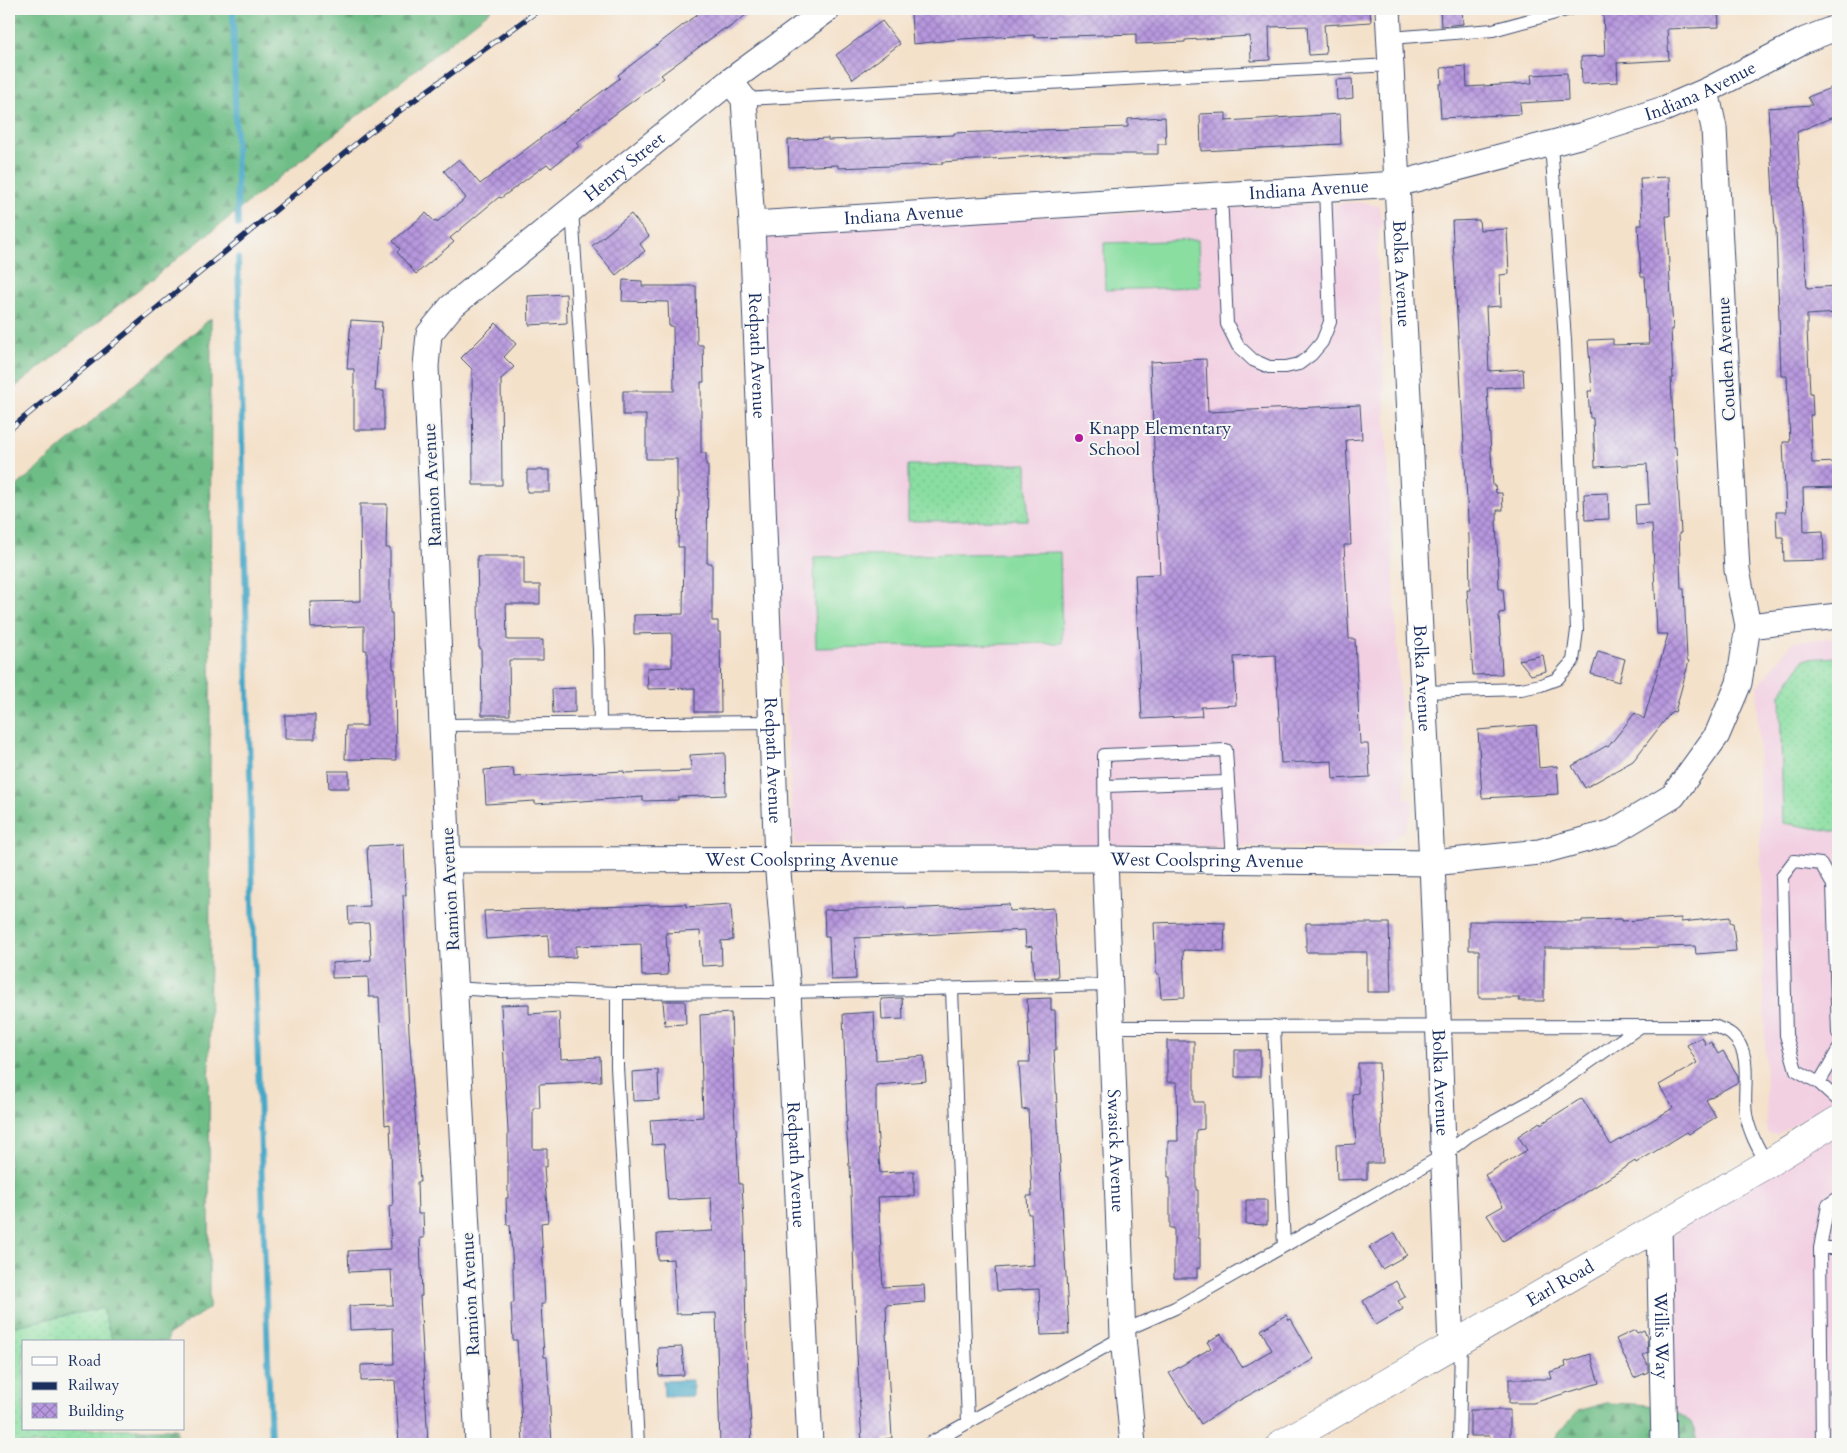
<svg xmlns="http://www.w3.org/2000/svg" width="1847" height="1453" font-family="Cardo,serif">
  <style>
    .built { fill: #f2d0e2 }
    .grass { fill: url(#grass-dots); stroke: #52867f }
    .forest { fill: url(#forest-firs); stroke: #447672 }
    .garden { fill: #89dea0; stroke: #52867f }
    .water { fill: url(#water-ripples); stroke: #316c92 }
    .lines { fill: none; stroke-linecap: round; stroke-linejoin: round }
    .stream { stroke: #47a8c7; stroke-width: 6 }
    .building { fill: url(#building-cross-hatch) }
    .service-casing { stroke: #3c4a6e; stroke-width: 14 }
    .minor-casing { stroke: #3c4a6e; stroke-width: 27 }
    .tertiary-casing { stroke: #3c4a6e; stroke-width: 29 }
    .service { stroke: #fff; stroke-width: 12 }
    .minor { stroke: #fff; stroke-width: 25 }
    .tertiary { stroke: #fff; stroke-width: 28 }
    .rail-casing { stroke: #1b2f5e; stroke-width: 5.5 }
    .rail { stroke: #f6f6f2; stroke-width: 4; stroke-dasharray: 11; stroke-linecap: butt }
    .poi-dot { fill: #b5179e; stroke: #f6f6f2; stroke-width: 2 }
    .labels { text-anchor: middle; stroke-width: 4; stroke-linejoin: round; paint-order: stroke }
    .street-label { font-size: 18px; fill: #1b2f5e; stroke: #f6f6f2 }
    .poi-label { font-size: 18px; fill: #1b2f5e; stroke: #f6f6f2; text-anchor: start }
  </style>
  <defs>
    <pattern id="grass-dots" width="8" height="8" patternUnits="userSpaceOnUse" patternTransform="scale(1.25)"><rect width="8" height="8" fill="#89dea0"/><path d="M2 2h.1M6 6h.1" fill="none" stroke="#76bf8c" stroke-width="1.8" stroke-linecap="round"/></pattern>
    <pattern id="forest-firs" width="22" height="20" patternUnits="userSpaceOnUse" patternTransform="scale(1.25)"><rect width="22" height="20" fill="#6ebd86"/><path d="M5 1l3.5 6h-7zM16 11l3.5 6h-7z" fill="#5a9a71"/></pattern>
    <pattern id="water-ripples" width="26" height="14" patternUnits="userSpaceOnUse" patternTransform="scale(1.25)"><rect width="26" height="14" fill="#47a8c7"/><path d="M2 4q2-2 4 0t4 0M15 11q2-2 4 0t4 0" fill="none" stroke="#3a89a5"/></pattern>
    <pattern id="building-cross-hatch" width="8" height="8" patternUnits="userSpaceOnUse" patternTransform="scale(1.25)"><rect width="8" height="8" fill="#b797de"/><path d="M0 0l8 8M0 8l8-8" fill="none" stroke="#947cb7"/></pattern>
  </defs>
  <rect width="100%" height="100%" fill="#f6f6f2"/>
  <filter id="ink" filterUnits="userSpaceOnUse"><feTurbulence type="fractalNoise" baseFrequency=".02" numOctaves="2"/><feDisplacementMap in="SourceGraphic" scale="10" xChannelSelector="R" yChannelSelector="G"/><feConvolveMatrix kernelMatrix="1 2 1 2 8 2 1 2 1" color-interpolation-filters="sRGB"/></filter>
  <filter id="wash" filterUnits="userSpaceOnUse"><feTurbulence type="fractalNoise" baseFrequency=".0096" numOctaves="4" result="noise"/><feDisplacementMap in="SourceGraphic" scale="20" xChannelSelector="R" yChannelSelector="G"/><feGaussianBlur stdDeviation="1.12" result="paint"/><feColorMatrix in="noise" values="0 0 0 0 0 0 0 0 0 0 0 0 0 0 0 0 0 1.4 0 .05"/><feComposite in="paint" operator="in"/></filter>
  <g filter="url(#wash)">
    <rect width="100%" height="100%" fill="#f4e1ca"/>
    <path class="built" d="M 1361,202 L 1379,206 L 1383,224 L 1379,232 L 1377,244 L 1396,623 L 1405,798 L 1411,800 L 1413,803 L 1412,811 L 1405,830 L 1386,844 L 1369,847 L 794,844 L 760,252 L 767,237 L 783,229 Z
      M 1838,637 L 1838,1098 L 1777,1135 L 1767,1133 L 1757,687 L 1793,642 Z
      M 1838,1129 L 1838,1444 L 1670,1444 L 1666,1238 Z"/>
    <path class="grass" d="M 1027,464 L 1028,520 L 908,521 L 908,465 Z
      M 1838,657 L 1838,832 L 1783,823 L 1780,694 L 1804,659 Z
      M 102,1308 L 113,1342 L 24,1342 L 24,1429 L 137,1429 L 138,1444 L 9,1444 L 9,1327 Z"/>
    <path class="forest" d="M 9,9 L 492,9 L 9,392 Z
      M 211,318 L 209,1308 L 168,1335 L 168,1342 L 113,1342 L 102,1308 L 9,1327 L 9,493 Z
      M 1606,1403 C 1631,1404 1676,1402 1692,1425 C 1695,1430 1696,1438 1697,1444 L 1553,1444 L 1558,1433 L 1578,1411 Z
      M 137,1429 L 176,1429 L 179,1444 L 138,1444 Z"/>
    <path class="garden" d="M 1198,240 L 1200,287 L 1105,290 L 1104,243 Z
      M 1060,552 L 1062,643 L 816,648 L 814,557 Z"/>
    <path class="water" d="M 693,1380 L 693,1396 L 664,1397 L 663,1381 Z"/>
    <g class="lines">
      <path class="stream" d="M 233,9 L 238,225
        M 238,258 L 254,947 L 271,1444"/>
    </g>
    <g id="blocks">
      <path class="building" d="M 704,9 L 754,9 L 726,30 L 725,28 L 661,75 L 664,78 L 576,143 L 579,146 L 551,168 L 547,164 L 501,198 L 499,197 L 450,238 L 454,242 L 416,274 L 397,252 L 400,249 L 393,241 L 426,213 L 434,221 L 436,220 L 437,222 L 466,198 L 444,171 L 459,159 L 480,184 L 620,78 L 618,75 Z
        M 1005,9 L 1015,9 L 1015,10 L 1041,9 L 1370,9 L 1371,22 L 1324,25 L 1326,54 L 1309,55 L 1307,26 L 1269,27 L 1270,60 L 1251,61 L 1250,36 L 1185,40 L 1185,42 L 1136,44 L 1136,34 L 1034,37 L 1034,35 L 961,39 L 913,44 L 911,14 Z
        M 1440,9 L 1462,9 L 1463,24 L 1441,26 Z
        M 1655,9 L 1718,9 L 1719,27 L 1667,29 L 1669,60 L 1617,63 L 1618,82 L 1582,84 L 1581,57 L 1605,56 L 1603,13 L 1655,10 Z
        M 882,21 L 900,44 L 853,79 L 836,55 Z
        M 1466,66 L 1467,87 L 1532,83 L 1531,75 L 1567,73 L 1568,100 L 1520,103 L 1521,114 L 1441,118 L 1439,84 L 1442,84 L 1441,68 Z
        M 1352,79 L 1353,98 L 1337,100 L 1336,80 Z
        M 1838,85 L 1838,115 L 1797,132 L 1807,288 L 1838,286 L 1838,313 L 1807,315 L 1807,330 L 1810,393 L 1812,393 L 1813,415 L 1810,415 L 1812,463 L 1838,462 L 1838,487 L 1803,488 L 1804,532 L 1823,531 L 1824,560 L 1784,561 L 1783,537 L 1777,537 L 1776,512 L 1786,512 L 1783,442 L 1790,442 L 1787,376 L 1781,376 L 1776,228 L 1775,228 L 1768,108 L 1812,105 L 1808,97 Z
        M 1226,113 L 1226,121 L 1340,114 L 1341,144 L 1201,151 L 1200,114 Z
        M 1165,117 L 1166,144 L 1158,144 L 1158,154 L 1071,154 L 942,162 L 942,164 L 838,168 L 838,165 L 789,167 L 788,140 L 828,138 L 828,140 L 882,138 L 954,135 L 954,133 L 1128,127 L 1128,119 Z
        M 1669,177 L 1670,216 L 1666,216 L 1673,329 L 1671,329 L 1673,378 L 1671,378 L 1674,447 L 1676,447 L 1681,533 L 1679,533 L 1681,589 L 1684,589 L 1687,660 L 1689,661 L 1675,712 L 1672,711 L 1633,761 L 1585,788 L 1572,766 L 1606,746 L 1608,747 L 1635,713 L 1644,719 L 1668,634 L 1657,634 L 1652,524 L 1636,525 L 1635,505 L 1649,504 L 1647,464 L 1595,467 L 1593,418 L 1590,418 L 1588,391 L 1592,391 L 1588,340 L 1613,339 L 1613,345 L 1649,344 L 1645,277 L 1641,277 L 1638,225 L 1642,225 L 1640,178 Z
        M 631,214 L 649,236 L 640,244 L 645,251 L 616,275 L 592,246 Z
        M 1479,220 L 1480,230 L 1507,229 L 1509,274 L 1500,275 L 1501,306 L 1486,307 L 1489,371 L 1523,369 L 1524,387 L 1487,388 L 1493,486 L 1495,486 L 1496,493 L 1502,493 L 1503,510 L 1497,510 L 1497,521 L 1496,521 L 1499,589 L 1503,589 L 1505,612 L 1499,613 L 1502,674 L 1473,675 L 1467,590 L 1470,590 L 1469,538 L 1452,221 Z
        M 623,280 L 642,281 L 642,286 L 696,286 L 697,345 L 703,345 L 704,382 L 701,382 L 701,453 L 706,453 L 706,465 L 708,465 L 707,563 L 712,563 L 712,621 L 718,621 L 718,632 L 720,632 L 721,712 L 695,712 L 695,688 L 648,689 L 647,668 L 672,667 L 672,633 L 634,634 L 634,615 L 683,614 L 684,547 L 678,547 L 679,492 L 677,492 L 677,459 L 646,459 L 646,415 L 623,415 L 623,391 L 674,391 L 673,326 L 669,326 L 668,302 L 622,301 Z
        M 566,294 L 567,323 L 529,325 L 528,296 Z
        M 351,320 L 382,322 L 380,349 L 378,349 L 375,391 L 384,391 L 384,430 L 354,430 L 354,369 L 347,369 Z
        M 496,323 L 516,344 L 504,357 L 514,367 L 501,379 L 502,485 L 473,485 L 472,369 L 461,358 Z
        M 1206,359 L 1208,412 L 1360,405 L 1362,439 L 1346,440 L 1351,545 L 1344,545 L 1349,639 L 1355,639 L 1360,744 L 1368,744 L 1370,777 L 1333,779 L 1332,761 L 1281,763 L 1276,655 L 1234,657 L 1236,705 L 1201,707 L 1202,716 L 1142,719 L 1135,575 L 1160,574 L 1150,362 Z
        M 527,470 L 550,470 L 550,492 L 527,492 Z
        M 1608,493 L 1609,519 L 1585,520 L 1584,494 Z
        M 360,504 L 387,504 L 386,548 L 390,548 L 390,613 L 392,613 L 393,669 L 395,669 L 396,760 L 345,759 L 346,726 L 367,726 L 367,650 L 364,650 L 364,626 L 311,628 L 310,602 L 361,601 Z
        M 477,556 L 524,556 L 524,585 L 540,585 L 540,604 L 506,604 L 507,640 L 543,640 L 543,660 L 509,660 L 510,715 L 482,715 L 481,648 L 479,648 Z
        M 1598,651 L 1625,659 L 1619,682 L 1591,674 Z
        M 1543,655 L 1546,671 L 1531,675 L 1519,660 Z
        M 575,688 L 575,712 L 553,713 L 552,689 Z
        M 285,715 L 315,715 L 315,739 L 285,739 Z
        M 1536,725 L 1539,768 L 1557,766 L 1559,794 L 1482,798 L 1478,730 Z
        M 725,753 L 726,795 L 678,797 L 678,800 L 643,801 L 643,797 L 535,804 L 535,801 L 486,804 L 484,770 L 513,768 L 514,777 L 624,771 L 624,773 L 691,771 L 690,755 Z
        M 328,771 L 349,771 L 349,788 L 329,788 Z
        M 404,844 L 406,895 L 403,895 L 409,1031 L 420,1182 L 417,1182 L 418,1214 L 423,1214 L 424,1238 L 420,1238 L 422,1296 L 420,1296 L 428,1444 L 399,1444 L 395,1380 L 361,1381 L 361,1365 L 394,1364 L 393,1328 L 350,1330 L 349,1306 L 393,1305 L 391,1270 L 349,1272 L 348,1251 L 391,1249 L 389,1206 L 393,1205 L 390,1124 L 385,1125 L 379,997 L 369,997 L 368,977 L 332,978 L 332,963 L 371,960 L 369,923 L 349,924 L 348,907 L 370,906 L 367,846 Z
        M 686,904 L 686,907 L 731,904 L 733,940 L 721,941 L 722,965 L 702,966 L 700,931 L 666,933 L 668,975 L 642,976 L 641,944 L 576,946 L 576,957 L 549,958 L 548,935 L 486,939 L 484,911 Z
        M 1009,904 L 1010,911 L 1054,908 L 1058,977 L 1034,978 L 1032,946 L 1026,947 L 1025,930 L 855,938 L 856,979 L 831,980 L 829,937 L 825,937 L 824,910 L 905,907 L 905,909 Z
        M 1730,917 L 1730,923 L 1733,923 L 1736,951 L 1696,954 L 1695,946 L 1632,948 L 1544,948 L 1544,1001 L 1519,1001 L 1519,998 L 1479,998 L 1479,950 L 1469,950 L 1469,921 L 1582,922 L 1582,920 L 1622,919 L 1622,921 L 1681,918 L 1681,922 Z
        M 1182,922 L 1225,923 L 1224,951 L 1183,950 L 1185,997 L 1161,998 L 1159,974 L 1156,974 L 1154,923 Z
        M 1306,923 L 1389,923 L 1391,992 L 1367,992 L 1367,952 L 1306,952 Z
        M 902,998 L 903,1019 L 882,1020 L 881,999 Z
        M 1051,998 L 1051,1010 L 1055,1010 L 1056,1050 L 1054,1050 L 1069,1334 L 1041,1335 L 1039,1289 L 997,1291 L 995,1268 L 1034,1265 L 1031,1214 L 1028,1214 L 1027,1196 L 1032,1196 L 1028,1109 L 1022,1110 L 1019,1062 L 1030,1062 L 1027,999 Z
        M 663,1001 L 685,1001 L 686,1024 L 665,1025 Z
        M 529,1004 L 529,1014 L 559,1012 L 561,1059 L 600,1057 L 601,1081 L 539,1084 L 540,1108 L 533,1108 L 533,1149 L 547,1149 L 547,1167 L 544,1167 L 548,1222 L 541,1223 L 545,1304 L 541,1304 L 544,1357 L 547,1357 L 552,1444 L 523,1444 L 517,1340 L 513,1340 L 511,1303 L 514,1303 L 513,1269 L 510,1225 L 507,1225 L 506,1198 L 508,1198 L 508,1131 L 501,1005 Z
        M 874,1012 L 876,1060 L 924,1056 L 926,1081 L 876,1085 L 876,1108 L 880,1173 L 914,1171 L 914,1196 L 878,1197 L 883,1287 L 924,1285 L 925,1302 L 886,1305 L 887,1334 L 886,1334 L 892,1438 L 885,1439 L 885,1444 L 862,1444 L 857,1355 L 850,1166 L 849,1166 L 846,1122 L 847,1122 L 843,1014 Z
        M 731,1013 L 735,1127 L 736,1127 L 739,1184 L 742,1184 L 744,1222 L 746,1336 L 752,1444 L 720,1444 L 716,1313 L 676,1314 L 673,1259 L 658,1260 L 657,1234 L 713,1231 L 711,1198 L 668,1200 L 664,1144 L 652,1145 L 650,1120 L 703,1117 L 700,1015 Z
        M 1702,1037 L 1706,1045 L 1711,1042 L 1718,1054 L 1723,1051 L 1738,1076 L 1738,1082 L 1706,1100 L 1716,1117 L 1689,1134 L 1687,1132 L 1636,1163 L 1635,1161 L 1582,1195 L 1503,1241 L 1487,1215 L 1503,1206 L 1485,1175 L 1527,1150 L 1518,1136 L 1540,1122 L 1541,1124 L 1582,1098 L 1611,1145 L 1673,1108 L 1659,1085 L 1697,1063 L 1687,1045 Z
        M 1167,1041 L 1194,1041 L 1194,1102 L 1204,1102 L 1204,1129 L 1196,1130 L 1196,1190 L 1198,1190 L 1198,1238 L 1200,1238 L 1200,1268 L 1197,1268 L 1197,1278 L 1174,1278 L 1174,1228 L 1170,1228 L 1170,1177 L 1168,1177 L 1168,1141 L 1178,1141 L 1177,1082 L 1167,1082 Z
        M 1235,1050 L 1260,1050 L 1260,1077 L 1235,1077 Z
        M 1358,1063 L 1379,1063 L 1383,1163 L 1367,1163 L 1367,1179 L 1337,1180 L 1336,1145 L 1356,1144 L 1352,1094 L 1358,1093 Z
        M 658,1070 L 659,1100 L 633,1101 L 632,1072 Z
        M 1246,1200 L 1267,1200 L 1267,1225 L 1246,1224 Z
        M 1395,1233 L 1407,1255 L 1382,1269 L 1369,1247 Z
        M 1396,1281 L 1405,1297 L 1398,1301 L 1403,1309 L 1376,1325 L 1363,1301 Z
        M 1286,1315 L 1289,1320 L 1291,1319 L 1314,1359 L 1231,1405 L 1201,1424 L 1169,1373 L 1211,1348 L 1207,1342 L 1221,1334 L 1242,1367 L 1272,1350 L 1261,1330 Z
        M 1635,1330 L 1637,1333 L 1644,1330 L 1647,1338 L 1648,1353 L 1643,1355 L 1648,1365 L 1648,1372 L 1634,1378 L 1616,1339 Z
        M 682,1347 L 684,1375 L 659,1376 L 658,1348 Z
        M 1590,1354 L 1599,1383 L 1533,1403 L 1509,1403 L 1509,1379 L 1552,1379 L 1550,1372 L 1566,1367 L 1565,1362 Z
        M 1470,1410 L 1510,1410 L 1510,1444 L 1490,1444 L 1490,1436 L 1470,1436 Z"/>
    </g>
  </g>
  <g filter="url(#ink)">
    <use href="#blocks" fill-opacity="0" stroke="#3c4a6e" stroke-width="1"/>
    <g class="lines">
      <defs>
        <path id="service" d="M 1390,38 L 1493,30 L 1570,9
          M 744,99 L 1391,65
          M 1221,194 L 1227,324 L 1238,346 L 1253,360 L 1269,367 L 1286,367 L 1299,364 L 1311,355 L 1322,342 L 1330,322 L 1325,188
          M 572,208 L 599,649 L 600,724
          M 1424,692 L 1521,689 L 1541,685 L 1557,679 L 1573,661 L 1577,630 L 1572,506 L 1565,340 L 1551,144
          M 442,725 L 771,722
          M 1105,786 L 1228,782
          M 1105,859 L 1104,755 L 1226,750 L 1233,860
          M 454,988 L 501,991 L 544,990 L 617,993
          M 952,989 L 968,1423
          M 1274,1026 L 1284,1246
          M 1112,1027 L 1714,1026 C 1720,1029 1728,1031 1732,1035 C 1754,1054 1742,1089 1746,1114 C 1749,1132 1758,1148 1767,1164
          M 1838,1033 L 1833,885 L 1821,864 L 1794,861 L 1782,877 L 1786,1035 L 1796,1070 L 1819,1083 L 1838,1100
          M 1819,1083 L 1838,1050
          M 1820,1248 L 1838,1248
          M 1123,1331 L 1175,1308 L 1444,1155 L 1468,1136 L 1542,1095 L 1641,1026
          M 638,1444 L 617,1067 L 617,993 L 788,992 L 1110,985
          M 929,1444 L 1123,1337
          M 1459,1444 L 1461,1341
          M 1822,1444 L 1820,1248 L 1828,1205 L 1838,1198"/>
        <g id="minor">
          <path id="s1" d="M 1388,9 L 1432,863 L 1451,1347"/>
          <path id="s2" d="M 730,81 L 744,99 L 752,224 L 777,860 L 788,992 L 810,1444"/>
          <path id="s3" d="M 752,224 L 1397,184 L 1583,135 L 1664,109 L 1706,91 L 1805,40 L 1838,27"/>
          <path d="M 1748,626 L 1838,616"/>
          <path id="s4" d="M 1105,859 L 1123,1337 L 1133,1444"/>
          <path id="s5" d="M 448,860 L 1105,859 L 1432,863 L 1539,852 L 1613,832 L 1673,796 L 1717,735 L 1739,683 L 1748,626 L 1737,570 L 1714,128 L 1706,91"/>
          <path id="s6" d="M 1659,1227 L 1664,1444"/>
          <path id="s7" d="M 478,1444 L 448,860 L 426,366 L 429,334 L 451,307 L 730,81 L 828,9"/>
        </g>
        <g id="tertiary">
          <path id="s8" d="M 1281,1444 L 1767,1164 L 1838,1120"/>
        </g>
      </defs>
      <use href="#service" class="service-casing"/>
      <use href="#minor" class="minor-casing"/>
      <use href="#tertiary" class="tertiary-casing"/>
      <use href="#service" class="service"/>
      <use href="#minor" class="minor"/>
      <use href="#tertiary" class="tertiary"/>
      <defs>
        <path id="rail" d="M 9,430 L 369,133 L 540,9"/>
      </defs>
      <use href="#rail" class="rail-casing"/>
      <use href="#rail" class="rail"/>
    </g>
  </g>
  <circle class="poi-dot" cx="1079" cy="438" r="5"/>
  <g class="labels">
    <g class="street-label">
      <text dy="6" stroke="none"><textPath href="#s3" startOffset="964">Indiana Avenue</textPath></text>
      <text dy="6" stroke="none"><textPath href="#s7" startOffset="1369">Henry Street</textPath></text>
      <text dy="6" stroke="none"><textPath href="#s3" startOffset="558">Indiana Avenue</textPath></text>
      <text dy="6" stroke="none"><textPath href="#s3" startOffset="152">Indiana Avenue</textPath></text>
      <text dy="6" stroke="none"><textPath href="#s1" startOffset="265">Bolka Avenue</textPath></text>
      <text dy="6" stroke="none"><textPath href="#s2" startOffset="280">Redpath Avenue</textPath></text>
      <text transform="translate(1726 359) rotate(-93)" y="6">Couden Avenue</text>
      <text transform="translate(432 485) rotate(-93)" y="6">Ramion Avenue</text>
      <text dy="6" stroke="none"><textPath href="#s1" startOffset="670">Bolka Avenue</textPath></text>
      <text dy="6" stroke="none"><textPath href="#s2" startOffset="685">Redpath Avenue</textPath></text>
      <text dy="6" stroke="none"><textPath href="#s5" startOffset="354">West Coolspring Avenue</textPath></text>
      <text dy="6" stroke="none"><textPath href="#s5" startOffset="759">West Coolspring Avenue</textPath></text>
      <text transform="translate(450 889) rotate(-93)" y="6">Ramion Avenue</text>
      <text dy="6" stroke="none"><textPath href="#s1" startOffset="1075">Bolka Avenue</textPath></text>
      <text dy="6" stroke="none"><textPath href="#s4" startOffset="292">Swasick Avenue</textPath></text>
      <text dy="6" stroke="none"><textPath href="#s2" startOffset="1090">Redpath Avenue</textPath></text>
      <text dy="6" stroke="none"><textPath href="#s8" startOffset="322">Earl Road</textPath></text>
      <text transform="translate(470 1294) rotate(-93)" y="6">Ramion Avenue</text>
      <text dy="6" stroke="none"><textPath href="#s6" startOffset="109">Willis Way</textPath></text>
    </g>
    <g class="poi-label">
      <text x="1089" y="434">Knapp Elementary<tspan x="1089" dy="21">School</tspan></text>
    </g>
  </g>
  <rect width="1847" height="1453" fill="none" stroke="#f6f6f2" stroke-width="30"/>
  <rect x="22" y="1340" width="162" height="90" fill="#f6f6f2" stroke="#9ea6b7"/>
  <rect x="32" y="1357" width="25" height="8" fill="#ffffff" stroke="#9ea6b7"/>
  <text x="68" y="1366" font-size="15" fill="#1b2f5e">Road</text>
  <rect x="32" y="1382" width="25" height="8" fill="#1b2f5e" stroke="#9ea6b7"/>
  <text x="68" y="1390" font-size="15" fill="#1b2f5e">Railway</text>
  <rect x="32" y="1403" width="25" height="15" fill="url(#building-cross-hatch)" stroke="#9ea6b7"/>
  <text x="68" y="1416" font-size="15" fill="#1b2f5e">Building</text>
</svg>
